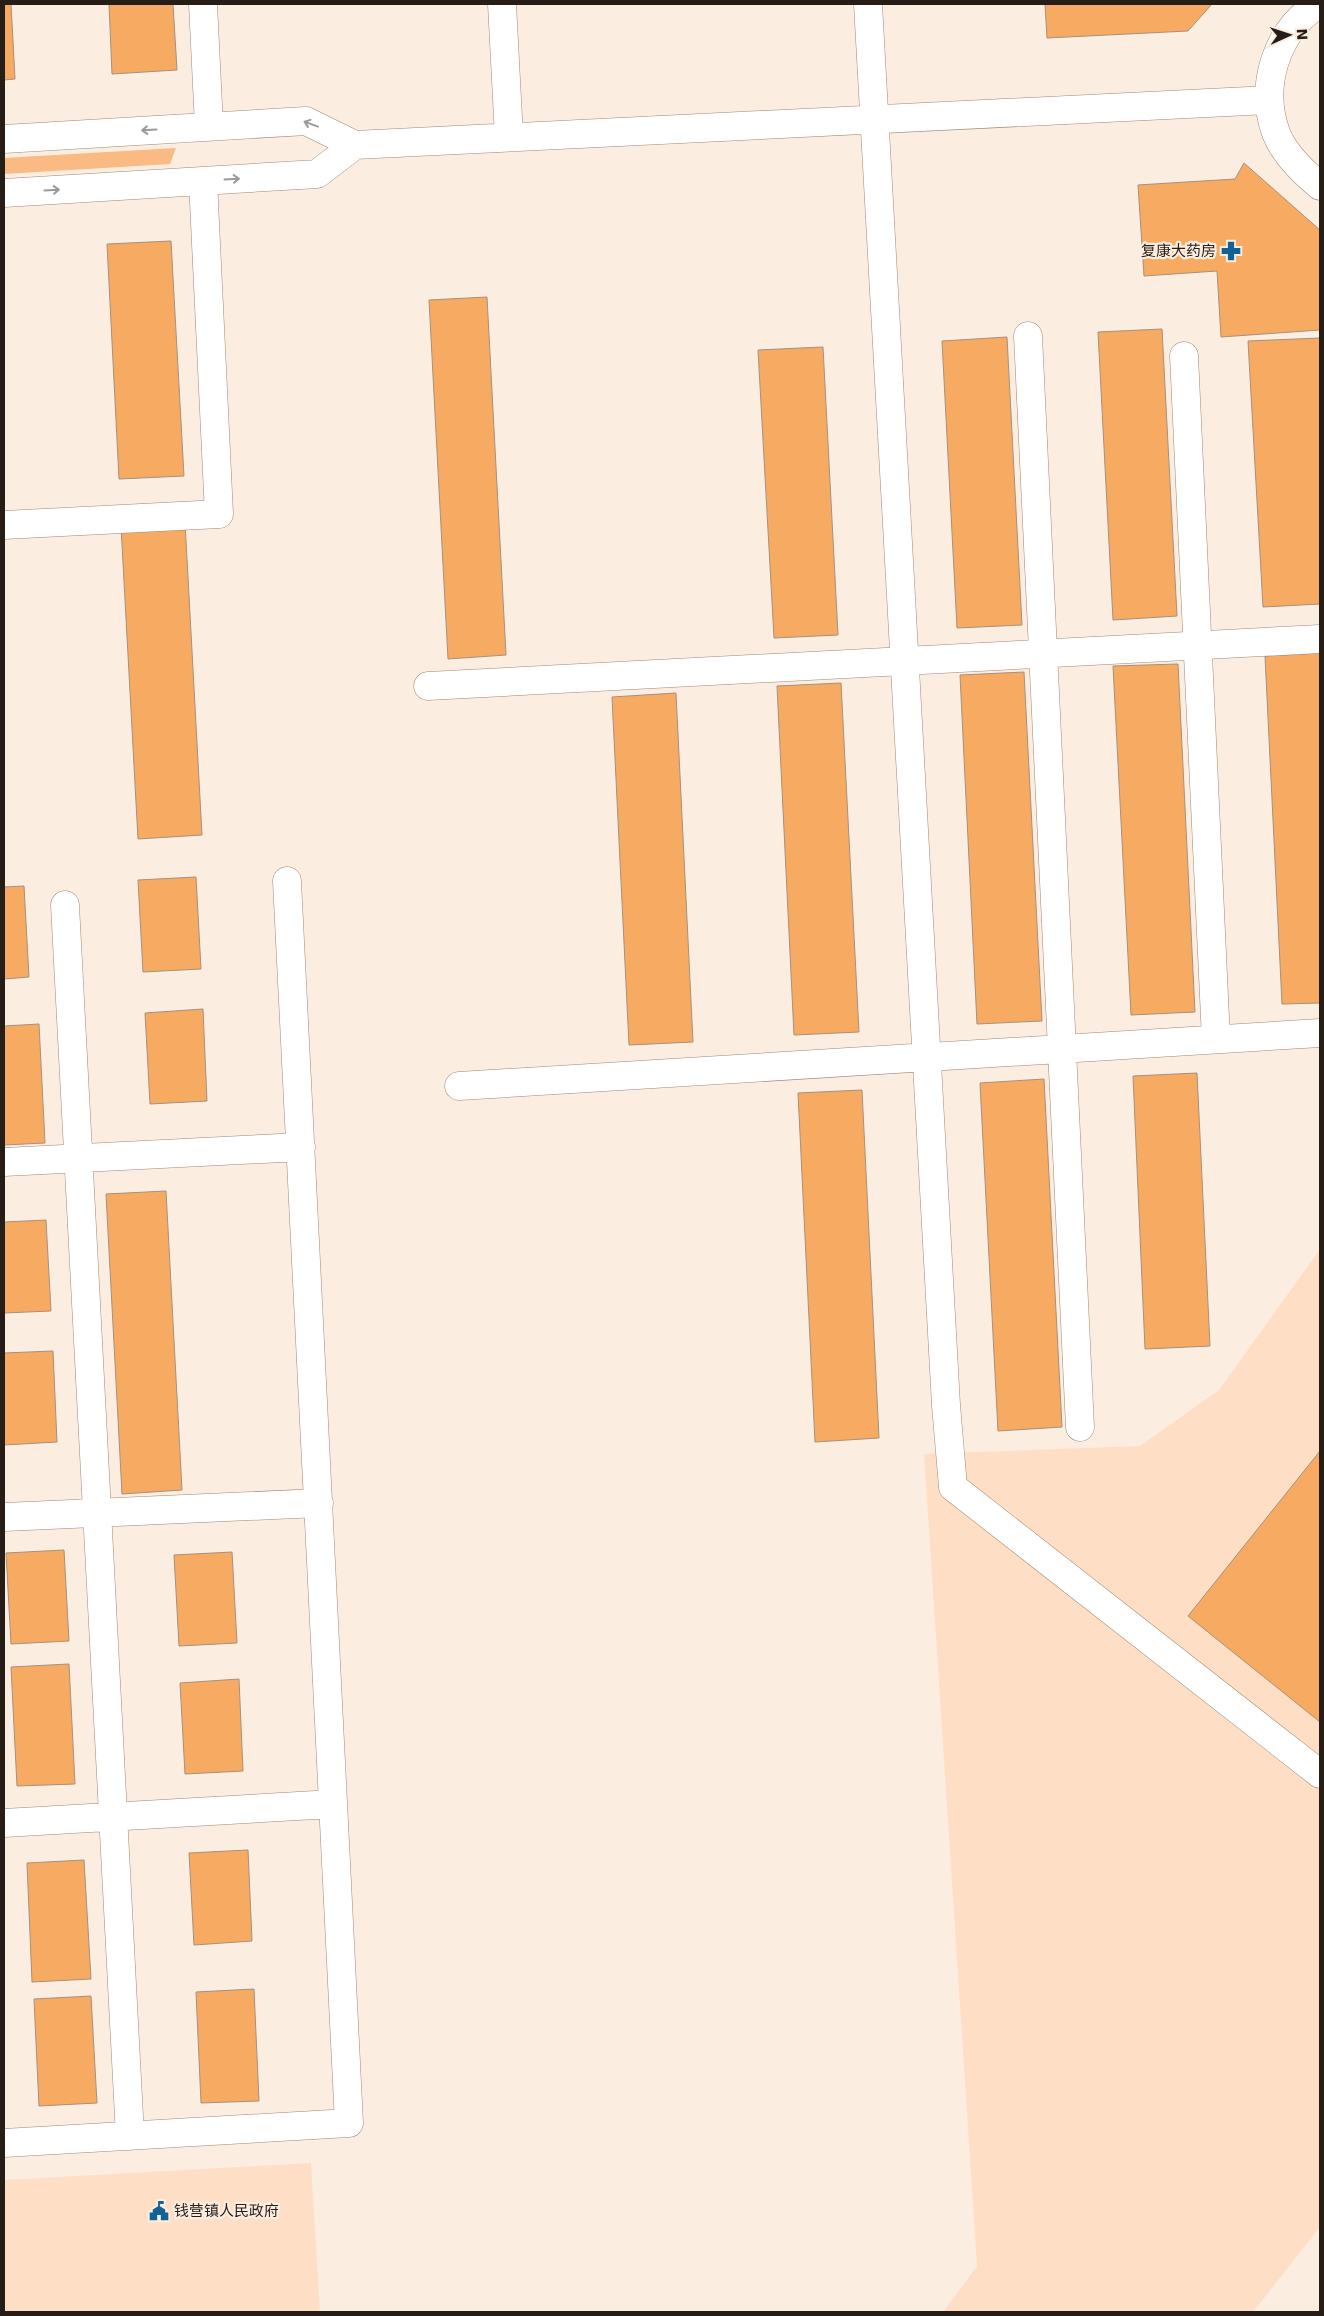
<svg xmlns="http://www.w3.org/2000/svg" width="1324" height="2316" font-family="'DejaVu Sans','Noto Sans SC',sans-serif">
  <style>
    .built { fill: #fedfc5 }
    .green { fill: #f9bb83 }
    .building { fill: #f7aa62; stroke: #a7907d }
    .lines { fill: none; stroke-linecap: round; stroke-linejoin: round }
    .minor-casing { stroke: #9f8875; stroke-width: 29 }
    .minor { stroke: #fff; stroke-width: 28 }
    .oneway { stroke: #9d9996 }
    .labels { text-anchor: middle; stroke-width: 4.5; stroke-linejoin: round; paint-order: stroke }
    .poi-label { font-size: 15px; fill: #261d16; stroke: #fcede1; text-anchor: end }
  </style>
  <rect width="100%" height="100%" fill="#fcede1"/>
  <path class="built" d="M 1320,1249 L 1320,2227 L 1253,2312 L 943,2312 L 977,2266 L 924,1454 L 1140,1446 L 1219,1390 Z
    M 311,2163 L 320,2312 L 4,2312 L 4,2180 Z"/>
  <path class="green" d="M 176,148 L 170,164 L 4,174 L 4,158 Z"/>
  <path class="building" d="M 4,4 L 11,4 L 15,79 L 4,80 Z
    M 109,4 L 173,4 L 177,70 L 112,74 Z
    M 1045,4 L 1212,4 L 1188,31 L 1047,38 Z
    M 1244,163 L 1320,230 L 1320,330 L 1221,337 L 1217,271 L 1144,276 L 1138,185 L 1235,179 Z
    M 171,241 L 184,476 L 119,479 L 107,244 Z
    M 487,297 L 506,655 L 448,659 L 429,300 Z
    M 1162,329 L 1177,616 L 1113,620 L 1098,332 Z
    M 1007,337 L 1022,625 L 957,628 L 942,341 Z
    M 1320,338 L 1320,604 L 1263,607 L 1248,341 Z
    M 823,347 L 838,635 L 774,638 L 758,350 Z
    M 185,522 L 202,835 L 138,839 L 121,526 Z
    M 1320,653 L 1320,1003 L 1282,1004 L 1265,656 Z
    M 1178,664 L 1195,1012 L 1131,1015 L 1113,666 Z
    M 1024,672 L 1042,1021 L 977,1024 L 960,675 Z
    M 841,683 L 859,1032 L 794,1035 L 777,686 Z
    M 676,693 L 693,1042 L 629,1045 L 612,697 Z
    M 196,877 L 201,969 L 143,972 L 138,880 Z
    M 24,886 L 29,977 L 4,979 L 4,887 Z
    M 203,1009 L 207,1101 L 150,1104 L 145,1013 Z
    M 39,1024 L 45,1143 L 4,1145 L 4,1026 Z
    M 1197,1073 L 1210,1346 L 1145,1349 L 1133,1076 Z
    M 1044,1079 L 1062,1427 L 998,1431 L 980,1083 Z
    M 862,1090 L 879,1438 L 815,1442 L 798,1093 Z
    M 166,1191 L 182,1490 L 122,1494 L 106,1194 Z
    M 46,1220 L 51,1311 L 4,1313 L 4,1222 Z
    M 53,1351 L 57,1442 L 4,1445 L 4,1353 Z
    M 1320,1451 L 1320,1722 L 1188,1616 Z
    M 64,1550 L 69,1641 L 11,1644 L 6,1553 Z
    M 232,1552 L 237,1643 L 179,1646 L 174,1555 Z
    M 69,1664 L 75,1784 L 17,1786 L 11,1667 Z
    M 239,1679 L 243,1771 L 185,1774 L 180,1683 Z
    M 248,1850 L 252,1941 L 194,1945 L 189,1853 Z
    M 84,1860 L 91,1979 L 32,1982 L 27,1863 Z
    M 254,1989 L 259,2101 L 201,2103 L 196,1992 Z
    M 91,1996 L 97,2103 L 39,2106 L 34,1999 Z"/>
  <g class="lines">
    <defs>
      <path id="minor" d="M 203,4 L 209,126
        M 502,4 L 509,137
        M 868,4 L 946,1405 L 953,1487 L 1320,1774
        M 1319,4 C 1276,30 1259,86 1276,133 C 1284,154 1303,172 1320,186
        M 4,139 L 306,121 L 355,145 L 1269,100
        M 4,193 L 317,174 L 355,145
        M 1028,336 L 1080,1427
        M 1184,356 L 1216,1039
        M 4,525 L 219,514 L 203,181
        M 428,686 L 1320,639
        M 65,905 L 130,2136
        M 459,1086 L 1320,1033
        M 4,1162 L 301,1147
        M 4,1517 L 319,1503
        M 4,1823 L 333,1804
        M 4,2143 L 349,2123 L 287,881"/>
    </defs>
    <use href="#minor" class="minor-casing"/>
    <use href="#minor" class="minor"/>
  </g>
  <defs><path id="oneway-shaft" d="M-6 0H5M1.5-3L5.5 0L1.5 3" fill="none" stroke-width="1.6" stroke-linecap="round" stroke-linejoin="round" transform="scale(1.25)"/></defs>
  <g class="oneway">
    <use href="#oneway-shaft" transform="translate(311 124) rotate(-160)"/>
    <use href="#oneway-shaft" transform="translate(149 130) rotate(177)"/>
    <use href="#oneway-shaft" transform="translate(232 179) rotate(-3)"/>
    <use href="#oneway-shaft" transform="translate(52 190) rotate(-3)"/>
  </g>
  <defs>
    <symbol id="pharmacy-bare" viewBox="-9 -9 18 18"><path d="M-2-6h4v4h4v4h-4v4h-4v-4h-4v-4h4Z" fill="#126395" stroke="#fcede1" stroke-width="2.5" paint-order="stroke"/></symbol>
    <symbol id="civic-bare" viewBox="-9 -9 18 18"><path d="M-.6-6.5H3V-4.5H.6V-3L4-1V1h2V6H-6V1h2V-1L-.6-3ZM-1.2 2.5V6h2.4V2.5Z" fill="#126395" stroke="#fcede1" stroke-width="2.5" paint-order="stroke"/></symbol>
  </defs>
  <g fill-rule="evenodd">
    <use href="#pharmacy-bare" x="1217" y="237" width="28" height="28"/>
    <use href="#civic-bare" x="145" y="2197" width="28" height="28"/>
  </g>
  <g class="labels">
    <g class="poi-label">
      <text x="1216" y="256">复康大药房</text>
      <text x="174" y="2216" text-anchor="start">钱营镇人民政府</text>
    </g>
  </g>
  <rect width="1324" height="2316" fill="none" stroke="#261d16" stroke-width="10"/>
  <g transform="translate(1289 35) rotate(87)" stroke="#fcede1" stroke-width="4" paint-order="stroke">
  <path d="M0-4L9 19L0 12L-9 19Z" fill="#261d16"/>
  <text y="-8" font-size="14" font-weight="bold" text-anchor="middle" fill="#261d16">N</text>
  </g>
</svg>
